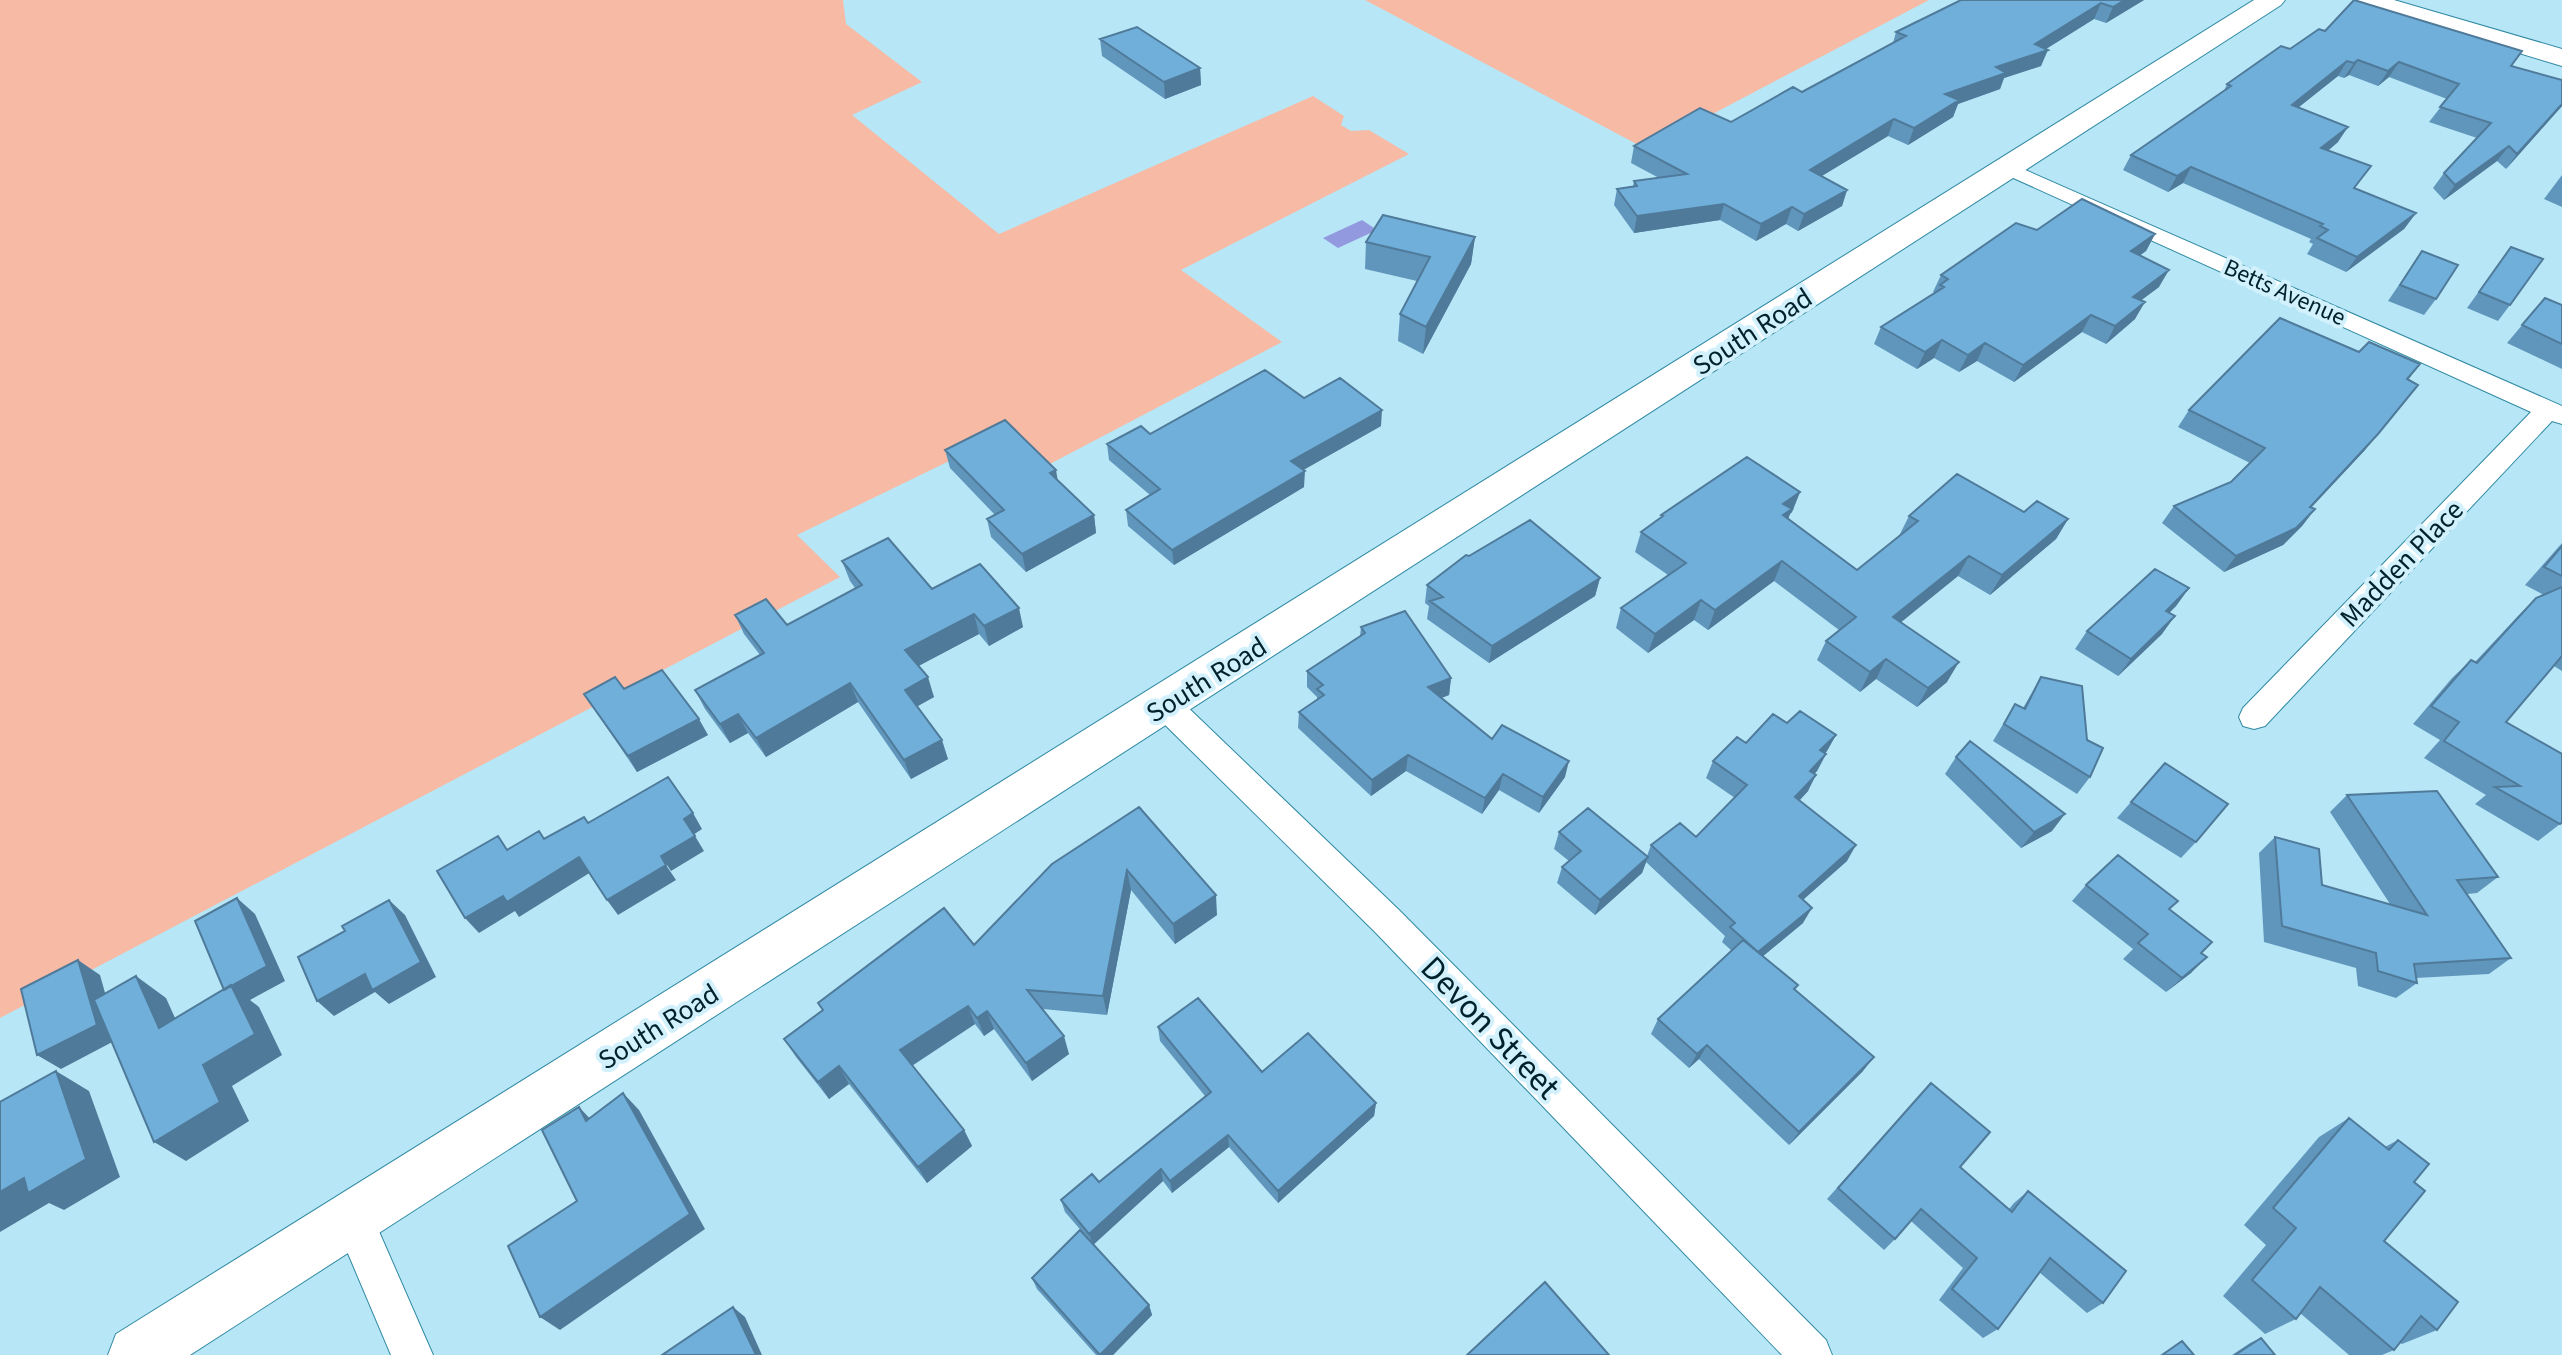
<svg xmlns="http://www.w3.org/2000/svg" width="2562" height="1355" font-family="'Source Sans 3',sans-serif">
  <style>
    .green { fill: #f6baa5 }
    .water { fill: #9399de }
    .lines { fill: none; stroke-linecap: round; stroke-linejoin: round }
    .street-casing { stroke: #3089a2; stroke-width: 2 }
    .secondary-casing { stroke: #3089a2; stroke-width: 2 }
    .street { fill: #fff; fill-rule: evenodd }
    .secondary { fill: #fff; fill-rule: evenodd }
    .wall { fill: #6196bc }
    .shaded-wall { fill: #4f7a99 }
    .building { fill: #71afdb; stroke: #4f7a99; stroke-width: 2 }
    .labels { text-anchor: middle; stroke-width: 8; stroke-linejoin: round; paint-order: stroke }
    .far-street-label { font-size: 24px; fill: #00222c; stroke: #d2f1fc }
    .street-label { font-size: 28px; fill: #00222c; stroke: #d2f1fc }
    .near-street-label { font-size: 34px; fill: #00222c; stroke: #d2f1fc }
  </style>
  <rect width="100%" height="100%" fill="#b7e7f7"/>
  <path class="green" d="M 0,0 L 843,0 L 846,24 L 922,82 L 852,115 L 999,234 L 1313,96 L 1344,116 L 1341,125 L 1351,131 L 1369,130 L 1409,154 L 1181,270 L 1282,342 L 1046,466 L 1009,432 L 797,535 L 840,577 L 0,1018 Z
    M 1365,0 L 1929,0 L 1646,149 Z"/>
  <path class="water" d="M 1362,220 L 1377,230 L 1338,248 L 1323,238 Z"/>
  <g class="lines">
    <defs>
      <path id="street" d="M 2007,162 L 2562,406 L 2562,424 L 2552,421 L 2265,726 L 2254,729 L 2243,726 L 2239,717 L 2243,708 L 2531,412 L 2000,172 L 1996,168 Z
        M 1165,693 L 1176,696 L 1399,910 L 1826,1340 L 1832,1355 L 1782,1355 L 1375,932 L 1154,714 L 1150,705 L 1154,696 Z
        M 353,1198 L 367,1204 L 433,1355 L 391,1355 L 333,1218 L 339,1204 Z"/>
      <path id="secondary" d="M 2254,0 L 2285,0 L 2281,5 L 190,1355 L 108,1355 L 116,1334 Z
        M 2354,0 L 2394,0 L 2562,49 L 2562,66 L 2358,5 Z"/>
    </defs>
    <use href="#street" class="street-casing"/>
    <use href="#secondary" class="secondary-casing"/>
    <use href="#street" class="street"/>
    <use href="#secondary" class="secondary"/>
  </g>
  <path class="wall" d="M 1961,0 L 2144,0 L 2106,23 L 2094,19 L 2046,49 L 2041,66 L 2004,78 L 2000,89 L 1958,104 L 1953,117 L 1908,145 L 1888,136 L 1822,176 L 1847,190 L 1842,206 L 1798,231 L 1786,224 L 1756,241 L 1720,220 L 1634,233 L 1614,205 L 1617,189 L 1633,186 L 1634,181 L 1659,178 L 1631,163 L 1634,146 L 1731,122 L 1802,92 L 1893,43 L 1896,32 Z
    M 2325,31 L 2512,66 L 2562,106 L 2506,169 L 2497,161 L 2444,200 L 2433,188 L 2444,173 L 2477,138 L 2429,122 L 2447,99 L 2389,77 L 2378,86 L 2349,75 L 2344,78 L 2338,76 L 2298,107 L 2338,142 L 2328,151 L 2355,188 L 2416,213 L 2404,229 L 2346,272 L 2307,254 L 2313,244 L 2309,242 L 2311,239 L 2183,183 L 2168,192 L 2123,170 L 2131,155 L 2224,91 L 2227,84 Z
    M 1100,39 L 1200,68 L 1201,85 L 1165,99 L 1102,56 Z
    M 2562,175 L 2562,207 L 2544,199 Z
    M 2037,230 L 2155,234 L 2146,251 L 2139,256 L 2159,287 L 2141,300 L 2135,319 L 2106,344 L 2082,332 L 2014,382 L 1977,361 L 1959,372 L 1934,358 L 1917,369 L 1874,344 L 1881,327 L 1935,293 L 1933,292 L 1941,275 Z
    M 1475,237 L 1471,264 L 1423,354 L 1398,341 L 1400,314 L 1417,281 L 1365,269 L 1366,242 Z
    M 2511,247 L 2510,305 L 2498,321 L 2467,308 Z
    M 2422,251 L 2436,299 L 2424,315 L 2388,301 Z
    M 2545,298 L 2562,305 L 2562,369 L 2507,343 Z
    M 2359,352 L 2420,364 L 2408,380 L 2365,450 L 2311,507 L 2315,509 L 2302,526 L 2283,545 L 2224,572 L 2162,523 L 2174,506 L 2231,482 L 2250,463 L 2178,427 L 2189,410 Z
    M 1304,398 L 1381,426 L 1303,470 L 1304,487 L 1174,565 L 1128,526 L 1126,510 L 1150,495 L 1109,460 L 1107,444 Z
    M 945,450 L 1058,481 L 1094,515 L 1096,533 L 1026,572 L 991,537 L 987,519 L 995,515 L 950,468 Z
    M 1800,492 L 1792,512 L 1790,514 L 1788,519 L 1857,570 L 1899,536 L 1909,516 L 2024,512 L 2068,519 L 2056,539 L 1990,595 L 1958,576 L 1900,622 L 1947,682 L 1917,707 L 1876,679 L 1860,692 L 1817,660 L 1826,641 L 1839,630 L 1774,581 L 1708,630 L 1694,620 L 1648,653 L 1616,628 L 1621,608 L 1668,575 L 1635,552 L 1641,532 L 1660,519 L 1661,515 Z
    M 2562,543 L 2562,671 L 2554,666 L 2506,722 L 2560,824 L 2538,841 L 2475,804 L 2486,795 L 2424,758 L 2440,740 L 2413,724 L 2452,678 L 2471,660 L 2475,662 L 2517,617 L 2536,598 L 2544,595 L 2525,585 Z
    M 1469,556 L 1600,578 L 1595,596 L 1489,663 L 1427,619 L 1429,606 L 1425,603 L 1427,585 Z
    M 842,561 L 932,589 L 1023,627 L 989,646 L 979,634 L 918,666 L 934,697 L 917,706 L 948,759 L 911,779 L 858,702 L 766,757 L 748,733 L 730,743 L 705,709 L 695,690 L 760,655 L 744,634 L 735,615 L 787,625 L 855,588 L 850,581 Z
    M 2189,588 L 2176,606 L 2169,613 L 2162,634 L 2118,676 L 2075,649 L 2087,631 Z
    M 1361,627 L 1451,678 L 1449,695 L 1441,698 L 1492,739 L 1565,777 L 1539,813 L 1499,790 L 1482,814 L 1406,771 L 1371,796 L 1298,728 L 1299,712 L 1317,700 L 1317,697 L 1307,687 L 1307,671 L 1360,636 Z
    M 2041,677 L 2090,777 L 2077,794 L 1993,741 L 2015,704 L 2023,708 Z
    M 624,689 L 708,735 L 637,772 L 584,694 Z
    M 1787,723 L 1836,735 L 1825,754 L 1826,754 L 1817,771 L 1814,774 L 1808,791 L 1799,801 L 1847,861 L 1803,900 L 1803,923 L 1763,956 L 1795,990 L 1863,1071 L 1789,1145 L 1699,1059 L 1689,1068 L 1651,1034 L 1658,1019 L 1732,951 L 1722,942 L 1725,936 L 1646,862 L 1642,873 L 1595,915 L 1557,883 L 1562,867 L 1569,861 L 1554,849 L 1559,832 L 1647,856 L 1651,845 L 1696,837 L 1735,798 L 1706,778 L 1713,761 Z
    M 1956,757 L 2052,831 L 2021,848 L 1945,774 Z
    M 2165,763 L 2196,842 L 2181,858 L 2117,818 Z
    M 2347,795 L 2498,877 L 2477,893 L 2467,894 L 2511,958 L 2489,974 L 2416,978 L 2417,983 L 2396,998 L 2358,986 L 2356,968 L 2264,942 L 2259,853 L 2275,837 L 2322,885 L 2390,904 L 2330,812 Z
    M 1139,807 L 1217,915 L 1175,944 L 1131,890 L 1107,1015 L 1043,1009 L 1069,1054 L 1032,1081 L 994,1029 L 984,1036 L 975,1024 L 912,1066 L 964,1130 L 972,1146 L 927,1183 L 849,1084 L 829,1099 L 796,1057 L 784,1039 L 823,1011 L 818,1003 L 974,945 Z
    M 2086,885 L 2169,909 L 2201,953 L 2191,973 L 2166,992 L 2123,959 L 2133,949 L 2072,901 Z
    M 1158,1027 L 1262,1072 L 1376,1103 L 1374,1116 L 1278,1203 L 1229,1147 L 1172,1193 L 1163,1181 L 1093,1245 L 1149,1305 L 1152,1315 L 1113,1355 L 1096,1355 L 1037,1289 L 1032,1278 L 1085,1235 L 1065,1212 L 1061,1200 L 1099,1182 L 1205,1096 L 1160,1041 Z
    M 1931,1083 L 1960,1167 L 2009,1209 L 2014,1203 L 2028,1191 L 2103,1303 L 2087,1313 L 2039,1272 L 1998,1329 L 1983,1338 L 1939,1300 L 1963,1268 L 1911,1221 L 1895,1239 L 1884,1250 L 1827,1199 Z
    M 2349,1118 L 2385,1147 L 2398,1140 L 2414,1182 L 2384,1241 L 2437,1330 L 2402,1344 L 2400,1343 L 2394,1350 L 2382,1355 L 2349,1355 L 2300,1313 L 2296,1319 L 2265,1334 L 2223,1296 L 2266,1245 L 2244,1225 L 2319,1137 Z
    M 2261,1338 L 2275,1355 L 2232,1355 L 2250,1343 Z"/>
  <path class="shaded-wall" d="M 2125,0 L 2144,0 L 2106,23 L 2113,7 Z
    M 2101,3 L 2094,19 L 2041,52 L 2048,50 L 2041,66 L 2004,78 L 2000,89 L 1958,104 L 1953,117 L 1908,145 L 1914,128 L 1945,94 L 2035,44 Z
    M 2358,60 L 2349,75 L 2344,78 L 2354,63 Z
    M 2347,61 L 2338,76 L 2283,120 L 2292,105 Z
    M 2399,62 L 2389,77 L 2378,86 L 2388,71 Z
    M 1200,68 L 1201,85 L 1165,99 L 1164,82 Z
    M 2562,104 L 2562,106 L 2506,169 L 2517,154 Z
    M 1894,119 L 1888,136 L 1805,186 L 1810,170 Z
    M 2348,127 L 2338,142 L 2311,164 L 2321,148 Z
    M 2509,146 L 2497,161 L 2444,200 L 2455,185 Z
    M 2191,167 L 2183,183 L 2168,192 L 2177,176 Z
    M 1847,190 L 1842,206 L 1798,231 L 1804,214 Z
    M 1724,204 L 1720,220 L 1634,233 L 1637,216 Z
    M 1792,207 L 1786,224 L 1756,241 L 1761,224 Z
    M 2416,213 L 2404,229 L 2346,272 L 2357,257 Z
    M 2155,234 L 2146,251 L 2121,269 L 2131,251 Z
    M 1475,237 L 1471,264 L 1423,354 L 1426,327 Z
    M 2169,270 L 2159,287 L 2123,314 L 2133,297 Z
    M 2145,302 L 2135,319 L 2106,344 L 2115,326 Z
    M 2091,315 L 2082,332 L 2014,382 L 2023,365 Z
    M 1942,340 L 1934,358 L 1917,369 L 1925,352 Z
    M 1985,343 L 1977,361 L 1959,372 L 1968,355 Z
    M 2418,385 L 2365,450 L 2297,523 L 2310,507 Z
    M 1382,410 L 1381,426 L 1291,477 L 1291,461 Z
    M 1056,470 L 1059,488 L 1050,473 Z
    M 1305,471 L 1304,487 L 1174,565 L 1172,550 Z
    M 1800,492 L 1792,512 L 1790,514 L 1784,529 L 1783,504 Z
    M 2315,509 L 2302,526 L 2283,545 L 2224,572 L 2236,556 Z
    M 1094,515 L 1096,533 L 1026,572 L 1022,554 Z
    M 2068,519 L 2056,539 L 1990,595 L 2002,575 Z
    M 1969,556 L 1958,576 L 1883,637 L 1893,617 Z
    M 1782,561 L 1774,581 L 1708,630 L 1715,610 Z
    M 1600,578 L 1595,596 L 1489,663 L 1492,646 Z
    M 2189,588 L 2176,606 L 2153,629 L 2166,611 Z
    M 1701,600 L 1694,620 L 1648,653 L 1655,634 Z
    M 1019,608 L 1023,627 L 989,646 L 984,626 Z
    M 974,614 L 979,634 L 911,670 L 905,650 Z
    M 2175,616 L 2162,634 L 2118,676 L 2131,659 Z
    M 1886,659 L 1876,679 L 1860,692 L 1870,672 Z
    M 1959,662 L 1947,682 L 1917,707 L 1928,688 Z
    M 928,677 L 934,697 L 911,710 L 905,690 Z
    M 1451,678 L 1449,695 L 1426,704 L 1428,687 Z
    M 850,683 L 858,702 L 766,757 L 756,738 Z
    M 738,714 L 748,733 L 730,743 L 720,724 Z
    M 699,719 L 708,735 L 637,772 L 628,756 Z
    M 1836,735 L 1827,751 L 1812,767 L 1820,750 Z
    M 942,740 L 948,759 L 911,779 L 904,760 Z
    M 1826,754 L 1817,771 L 1802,787 L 1810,771 Z
    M 1408,755 L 1406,771 L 1371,796 L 1372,780 Z
    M 1569,761 L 1565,777 L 1539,813 L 1543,797 Z
    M 1503,774 L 1499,790 L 1482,814 L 1485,798 Z
    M 1816,775 L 1808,791 L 1787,814 L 1795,797 Z
    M 693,813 L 702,829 L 693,835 L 684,819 Z
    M 2065,814 L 2052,831 L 2021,848 L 2034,832 Z
    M 695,836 L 704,851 L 671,871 L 661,856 Z
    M 1856,845 L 1847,861 L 1790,911 L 1799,896 Z
    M 579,857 L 591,872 L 519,917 L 515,911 L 479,933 L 465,918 L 503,896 Z
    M 1648,857 L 1642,873 L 1595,915 L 1600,900 Z
    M 666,865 L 676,880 L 618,915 L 607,900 Z
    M 1127,870 L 1131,890 L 1107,1015 L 1103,996 Z
    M 1216,895 L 1217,915 L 1175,944 L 1173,924 Z
    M 237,898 L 255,914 L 285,981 L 250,1000 L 259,1007 L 282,1055 L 232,1086 L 249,1121 L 186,1161 L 154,1142 L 203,1065 L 224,990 Z
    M 389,900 L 405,915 L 436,977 L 389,1004 L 375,992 L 334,1016 L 317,1001 Z
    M 1812,908 L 1803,923 L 1750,967 L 1758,952 Z
    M 2207,957 L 2191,973 L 2166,992 L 2182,978 Z
    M 78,960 L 100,975 L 118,1039 L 61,1069 L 37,1055 Z
    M 136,976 L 166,998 L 189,1049 L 159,1028 Z
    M 968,1006 L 975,1024 L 908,1068 L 900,1050 Z
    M 987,1011 L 994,1029 L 984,1036 L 977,1018 Z
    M 1064,1036 L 1069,1054 L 1032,1081 L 1026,1063 Z
    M 1707,1045 L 1699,1059 L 1689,1068 L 1697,1054 Z
    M 1874,1057 L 1863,1071 L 1789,1145 L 1799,1132 Z
    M 839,1066 L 849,1084 L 829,1099 L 818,1082 Z
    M 56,1071 L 89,1091 L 120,1177 L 64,1210 L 49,1203 L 0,1232 L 0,1192 Z
    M 623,1093 L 639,1110 L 705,1229 L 560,1330 L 540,1317 Z
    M 1376,1103 L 1374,1116 L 1278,1203 L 1278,1191 Z
    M 579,1107 L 596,1125 L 586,1121 Z
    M 964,1130 L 972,1146 L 927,1183 L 918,1167 Z
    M 1228,1135 L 1229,1147 L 1172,1193 L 1170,1181 Z
    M 1161,1169 L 1163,1181 L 1093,1245 L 1089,1234 Z
    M 1149,1305 L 1152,1315 L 1113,1355 L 1100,1355 Z
    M 733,1307 L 745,1317 L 762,1355 L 756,1355 Z"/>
  <path class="building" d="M 1961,0 L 2125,0 L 2113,7 L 2101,3 L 2035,44 L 2048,50 L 1996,67 L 2006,73 L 1945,94 L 1959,100 L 1914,128 L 1894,119 L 1810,170 L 1847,190 L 1804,214 L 1792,207 L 1761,224 L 1724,204 L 1637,216 L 1617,189 L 1637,186 L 1634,181 L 1687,174 L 1634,146 L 1700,108 L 1731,122 L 1793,87 L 1802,92 L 1906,36 L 1896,32 Z
    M 2354,0 L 2522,51 L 2511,66 L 2562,80 L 2562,104 L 2517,154 L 2509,146 L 2455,185 L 2444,173 L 2491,123 L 2440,107 L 2459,84 L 2399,62 L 2388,71 L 2358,60 L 2354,63 L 2347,61 L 2292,105 L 2348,127 L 2321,148 L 2371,166 L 2354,188 L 2416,213 L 2357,257 L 2317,238 L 2328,230 L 2320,226 L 2323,224 L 2191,167 L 2177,176 L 2131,155 L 2231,86 L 2227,84 L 2281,46 L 2290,49 L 2319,29 L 2325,31 Z
    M 1137,27 L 1200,68 L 1164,82 L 1100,39 Z
    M 2082,199 L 2155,234 L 2131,251 L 2169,270 L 2133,297 L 2145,302 L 2115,326 L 2091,315 L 2023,365 L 1985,343 L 1968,355 L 1942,340 L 1925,352 L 1881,327 L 1944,287 L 1940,285 L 1948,279 L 1941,275 L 2016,223 L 2037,230 Z
    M 1383,215 L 1475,237 L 1426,327 L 1400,314 L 1430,257 L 1366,242 Z
    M 2511,247 L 2543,259 L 2510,305 L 2479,292 Z
    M 2422,251 L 2458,265 L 2436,299 L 2400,285 Z
    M 2545,298 L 2562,305 L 2562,344 L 2522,325 Z
    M 2280,318 L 2359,352 L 2369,342 L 2420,364 L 2407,379 L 2418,385 L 2378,434 L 2310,507 L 2315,509 L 2296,528 L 2236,556 L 2174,506 L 2231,482 L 2265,448 L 2189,410 Z
    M 1265,370 L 1304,398 L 1340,378 L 1382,410 L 1291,461 L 1305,471 L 1172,550 L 1126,510 L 1160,489 L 1107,444 L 1141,426 L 1150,434 Z
    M 1005,420 L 1056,470 L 1050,473 L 1094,515 L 1022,554 L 987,519 L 1004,510 L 945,450 Z
    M 1747,457 L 1800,492 L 1783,504 L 1792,509 L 1783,515 L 1857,570 L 1918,521 L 1909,516 L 1957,474 L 2024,512 L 2037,501 L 2068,519 L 2002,575 L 1969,556 L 1893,617 L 1959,662 L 1928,688 L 1886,659 L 1870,672 L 1826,641 L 1856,617 L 1782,561 L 1715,610 L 1701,600 L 1655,634 L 1621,608 L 1686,563 L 1641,532 L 1663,516 L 1661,515 Z
    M 1530,520 L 1600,578 L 1492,646 L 1430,601 L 1443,597 L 1427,585 L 1466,555 L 1469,556 Z
    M 888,538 L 932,589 L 980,564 L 1019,608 L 984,626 L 974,614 L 905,650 L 928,677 L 905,690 L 942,740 L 904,760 L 850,683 L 756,738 L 738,714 L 720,724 L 695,690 L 764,653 L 735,615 L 766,599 L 787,625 L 862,585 L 842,561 Z
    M 2562,546 L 2562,576 L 2544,567 Z
    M 2155,569 L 2189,588 L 2166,611 L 2175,616 L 2131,659 L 2087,631 Z
    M 2562,587 L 2562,656 L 2506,722 L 2562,754 L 2562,822 L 2560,824 L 2495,787 L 2520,786 L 2444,741 L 2459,722 L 2431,706 L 2471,660 L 2477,663 L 2536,598 Z
    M 1405,611 L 1451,678 L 1428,687 L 1492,739 L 1502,725 L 1569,761 L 1543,797 L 1503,774 L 1485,798 L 1408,755 L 1372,780 L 1299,712 L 1324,695 L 1317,689 L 1323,685 L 1307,671 L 1365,633 L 1361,627 Z
    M 662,670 L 699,719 L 628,756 L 584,694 L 615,677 L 624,689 Z
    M 2041,677 L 2082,686 L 2087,740 L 2103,748 L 2090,777 L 2004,724 L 2015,704 L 2025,709 Z
    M 1800,711 L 1836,735 L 1820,750 L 1826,754 L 1810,771 L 1816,775 L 1795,797 L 1856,845 L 1799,896 L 1812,908 L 1758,952 L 1730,927 L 1735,923 L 1651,845 L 1680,823 L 1696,837 L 1747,785 L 1713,761 L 1737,737 L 1746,743 L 1773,714 L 1787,723 Z
    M 1970,741 L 2065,814 L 2034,832 L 1956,757 Z
    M 2165,763 L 2228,804 L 2196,842 L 2131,802 Z
    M 668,777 L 693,813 L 684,819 L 695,836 L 661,856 L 666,865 L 607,900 L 579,857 L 507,902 L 503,896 L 465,918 L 437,871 L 498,836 L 507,850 L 539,831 L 544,839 L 584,817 L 588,823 Z
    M 2437,791 L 2498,877 L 2457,880 L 2511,958 L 2414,964 L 2417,983 L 2378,971 L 2376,953 L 2282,926 L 2275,837 L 2319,849 L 2322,885 L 2427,915 L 2347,795 Z
    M 1139,807 L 1216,895 L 1173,924 L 1127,870 L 1103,996 L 1027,990 L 1064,1036 L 1026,1063 L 987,1011 L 977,1018 L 968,1006 L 900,1050 L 964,1130 L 918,1167 L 839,1066 L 818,1082 L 784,1039 L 823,1010 L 818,1003 L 944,908 L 974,945 L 1052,864 Z
    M 1588,808 L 1648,857 L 1600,900 L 1562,867 L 1581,851 L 1559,832 Z
    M 2118,855 L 2178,901 L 2169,909 L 2212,942 L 2201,953 L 2207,957 L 2182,978 L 2138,943 L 2148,934 L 2086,885 Z
    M 237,898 L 267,966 L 224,990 L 195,921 Z
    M 389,900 L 421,962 L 372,990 L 365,974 L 317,1001 L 298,957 L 345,931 L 342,926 Z
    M 1743,940 L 1798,985 L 1794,989 L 1874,1057 L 1799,1132 L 1707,1045 L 1697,1054 L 1658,1019 Z
    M 78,960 L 97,1025 L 37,1055 L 21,989 Z
    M 136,976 L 159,1028 L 231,985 L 255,1034 L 203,1065 L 220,1102 L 154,1142 L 94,1000 Z
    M 1198,998 L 1262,1072 L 1308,1033 L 1376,1103 L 1278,1191 L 1228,1135 L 1170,1181 L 1161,1169 L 1089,1234 L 1061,1200 L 1092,1174 L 1099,1182 L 1211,1092 L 1158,1027 Z
    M 56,1071 L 86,1159 L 28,1193 L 24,1178 L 0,1192 L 0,1102 Z
    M 1931,1083 L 1990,1132 L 1960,1167 L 2012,1212 L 2028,1191 L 2126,1271 L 2103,1303 L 2050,1258 L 1998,1329 L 1952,1289 L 1977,1258 L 1921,1209 L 1895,1239 L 1838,1188 Z
    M 623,1093 L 690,1214 L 540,1317 L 508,1246 L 577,1201 L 542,1130 L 579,1107 L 586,1121 Z
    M 2349,1118 L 2389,1150 L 2398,1140 L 2429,1164 L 2414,1182 L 2425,1191 L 2384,1241 L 2458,1302 L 2437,1330 L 2421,1316 L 2394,1350 L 2320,1287 L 2296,1319 L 2252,1280 L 2296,1228 L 2273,1208 Z
    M 1080,1230 L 1149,1305 L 1100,1355 L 1032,1278 Z
    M 1545,1282 L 1609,1355 L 1467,1355 Z
    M 733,1307 L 756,1355 L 662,1355 Z
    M 2261,1338 L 2275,1355 L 2235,1355 Z
    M 2182,1341 L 2194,1355 L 2162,1355 Z"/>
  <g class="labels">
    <g class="far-street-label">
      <text transform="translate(2285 292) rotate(24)" y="8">Betts Avenue</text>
    </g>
    <g class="street-label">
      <text transform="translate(1752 331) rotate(-33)" y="10">South Road</text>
      <text transform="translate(2401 563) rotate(-46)" y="10">Madden Place</text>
      <text transform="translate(1206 679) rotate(-32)" y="10">South Road</text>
      <text transform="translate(658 1026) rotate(-32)" y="10">South Road</text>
    </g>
    <g class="near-street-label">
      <text transform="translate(1491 1027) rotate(46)" y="12">Devon Street</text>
    </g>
  </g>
</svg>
